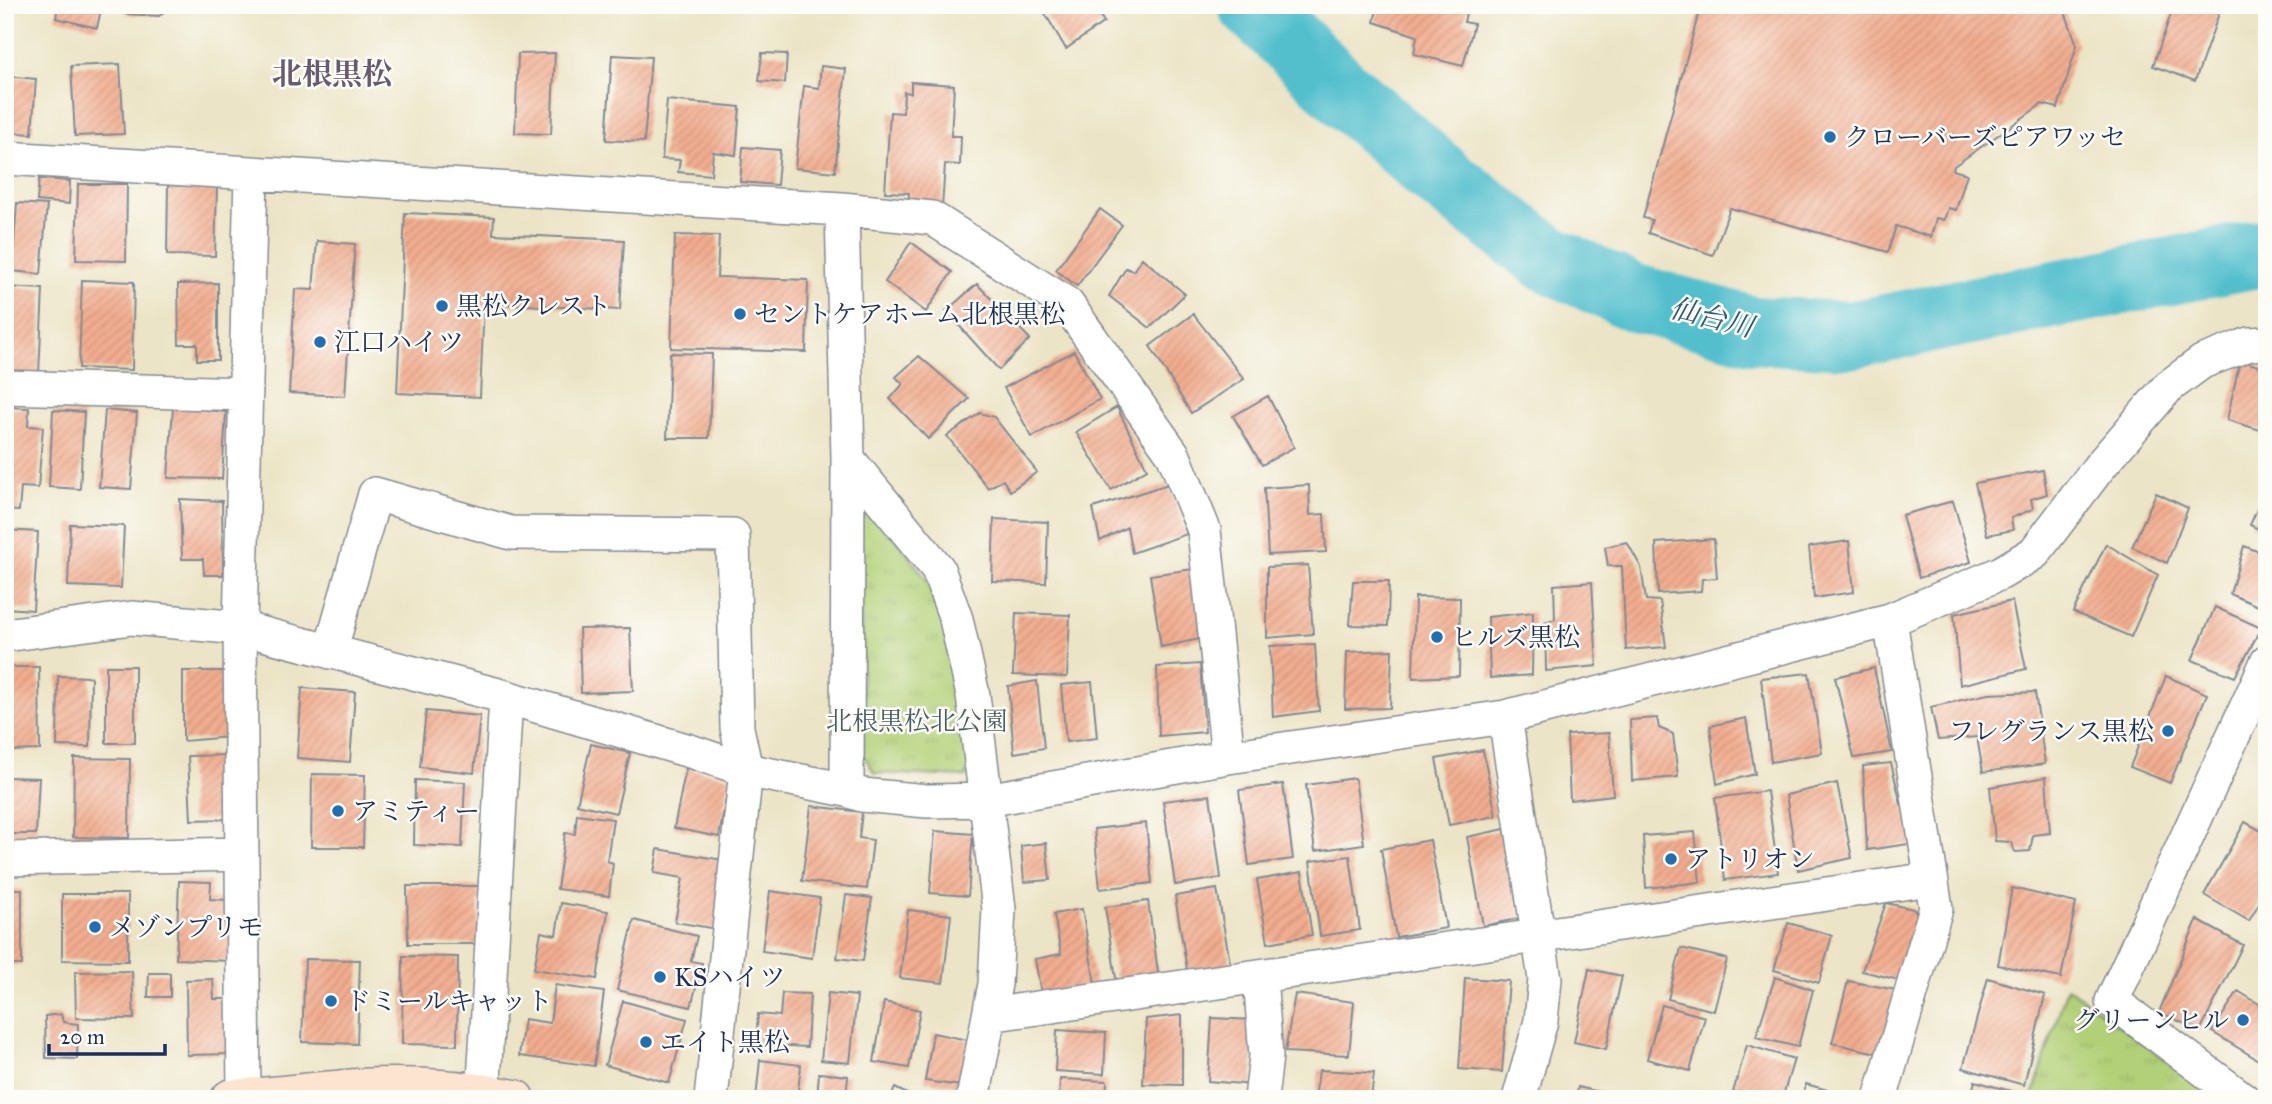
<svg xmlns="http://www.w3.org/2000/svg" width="2272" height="1104" font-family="'IM FELL Great Primer','Noto Serif JP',serif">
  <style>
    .park { fill: url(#park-tufts); stroke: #66806a; stroke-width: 2 }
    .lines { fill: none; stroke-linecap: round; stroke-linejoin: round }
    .river { stroke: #53bfcd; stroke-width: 68 }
    .building { fill: url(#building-hatch) }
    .street-casing { stroke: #848a92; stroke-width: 36 }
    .secondary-casing { stroke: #848a92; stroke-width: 41 }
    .street { stroke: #fff; stroke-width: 33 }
    .secondary { stroke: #fde4d1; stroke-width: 38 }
    .poi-dot { fill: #1f6fb2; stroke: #fdfcf7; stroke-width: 2.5 }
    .labels { text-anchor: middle; stroke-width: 5; stroke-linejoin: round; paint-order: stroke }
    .poi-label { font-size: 26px; fill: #1b2f5e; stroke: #fdfcf7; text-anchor: start }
    .park-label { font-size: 26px; fill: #485f66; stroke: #fdfcf7 }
    .water-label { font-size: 28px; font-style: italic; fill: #2c5a7f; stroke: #fdfcf7 }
    .quarter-label { font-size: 30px; font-weight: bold; fill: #665b6f; stroke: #fdfcf7 }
  </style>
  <defs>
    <pattern id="park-tufts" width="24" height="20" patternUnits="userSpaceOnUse" patternTransform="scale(1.75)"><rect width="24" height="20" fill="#b2d077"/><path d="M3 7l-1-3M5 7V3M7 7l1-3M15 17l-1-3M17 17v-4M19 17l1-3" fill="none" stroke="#98b369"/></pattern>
    <pattern id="building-hatch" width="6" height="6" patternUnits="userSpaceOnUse" patternTransform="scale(1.75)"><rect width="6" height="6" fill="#f2ad8f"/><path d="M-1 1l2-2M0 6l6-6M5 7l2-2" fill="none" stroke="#cf957e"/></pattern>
  </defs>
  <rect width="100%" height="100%" fill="#fdfcf7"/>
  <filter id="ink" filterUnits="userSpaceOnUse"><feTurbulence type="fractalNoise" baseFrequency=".0143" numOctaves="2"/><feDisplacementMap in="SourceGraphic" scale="14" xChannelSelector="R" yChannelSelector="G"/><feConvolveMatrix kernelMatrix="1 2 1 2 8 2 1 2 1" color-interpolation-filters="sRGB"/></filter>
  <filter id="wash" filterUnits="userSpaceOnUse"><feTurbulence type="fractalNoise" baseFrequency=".00686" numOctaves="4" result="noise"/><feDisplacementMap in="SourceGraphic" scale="28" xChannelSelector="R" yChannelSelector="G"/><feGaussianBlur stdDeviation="1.57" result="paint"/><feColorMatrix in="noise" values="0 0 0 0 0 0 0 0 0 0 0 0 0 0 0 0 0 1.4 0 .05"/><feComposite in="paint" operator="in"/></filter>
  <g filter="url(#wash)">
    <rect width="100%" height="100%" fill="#ece4c6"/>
    <path class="park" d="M 873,510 L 927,580 L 957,664 L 971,759 L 966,777 L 875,773 L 863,755 L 860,518 Z
      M 2067,987 L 2218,1099 L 2032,1099 Z"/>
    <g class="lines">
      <path class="river" d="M 1252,5 L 1343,92 L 1443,179 L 1546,257 L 1632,297 L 1752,330 L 1850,335 L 2267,252"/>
    </g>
    <g id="blocks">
      <path class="building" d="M 58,5 L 102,5 L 97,28 L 56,18 Z
        M 128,5 L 172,5 L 159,16 L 126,14 Z
        M 1040,5 L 1093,5 L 1104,22 L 1066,49 Z
        M 1378,5 L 1468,5 L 1464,22 L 1474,24 L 1463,66 L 1414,54 L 1417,36 L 1374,22 Z
        M 1701,5 L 2067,5 L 2065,12 L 2077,45 L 2058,108 L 2042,104 L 1954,166 L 1953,170 L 1967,174 L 1956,210 L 1948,208 L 1944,220 L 1936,218 L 1931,237 L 1896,226 L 1888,252 L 1730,208 L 1713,255 L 1648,233 L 1652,220 L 1643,218 Z
        M 2174,5 L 2222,5 L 2195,81 L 2153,66 Z
        M 555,53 L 551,134 L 515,133 L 518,54 Z
        M 762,53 L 787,54 L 785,83 L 759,81 Z
        M 612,55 L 651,57 L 644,142 L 606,140 Z
        M 120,64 L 124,134 L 75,136 L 71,66 Z
        M 821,66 L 846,69 L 835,172 L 795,168 L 804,86 L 819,88 Z
        M 5,76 L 36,79 L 32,134 L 5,132 Z
        M 911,82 L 954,85 L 951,136 L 961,136 L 960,165 L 945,164 L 942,208 L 908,206 L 909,193 L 885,192 L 890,112 L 903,113 L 904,92 L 911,93 Z
        M 667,100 L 740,107 L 736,155 L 713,152 L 711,175 L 678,172 L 680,160 L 662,159 Z
        M 743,147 L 780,150 L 777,185 L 740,182 Z
        M 39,179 L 70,181 L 69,204 L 37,201 Z
        M 78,184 L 127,184 L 126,261 L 76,260 Z
        M 168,185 L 217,187 L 215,256 L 167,255 Z
        M 17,203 L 47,205 L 41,274 L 12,271 Z
        M 1100,209 L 1122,225 L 1077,286 L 1056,270 Z
        M 405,213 L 494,217 L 493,234 L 624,240 L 620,310 L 484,303 L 480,397 L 397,393 Z
        M 675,235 L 719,236 L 717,277 L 808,280 L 806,352 L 671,348 Z
        M 317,241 L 355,244 L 345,396 L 289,393 L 295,289 L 313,290 Z
        M 911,242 L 952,272 L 926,312 L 885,282 Z
        M 1142,258 L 1185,294 L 1150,328 L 1109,296 L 1126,268 L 1133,271 Z
        M 82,280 L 134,282 L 132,370 L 79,368 Z
        M 218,283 L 218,360 L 197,360 L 197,344 L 179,344 L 178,284 Z
        M 977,284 L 1030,339 L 999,370 L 946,311 Z
        M 5,287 L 43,289 L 39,374 L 5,372 Z
        M 1193,314 L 1244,379 L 1191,413 L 1150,346 Z
        M 1074,351 L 1100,399 L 1032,437 L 1004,388 Z
        M 670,353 L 712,354 L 709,438 L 667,438 Z
        M 919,356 L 969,399 L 928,439 L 890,399 L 903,384 L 896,377 Z
        M 2240,360 L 2267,369 L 2267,432 L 2227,420 Z
        M 1268,396 L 1294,447 L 1262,465 L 1233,416 Z
        M 5,407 L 29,408 L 28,426 L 43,427 L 38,488 L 21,487 L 19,511 L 5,510 Z
        M 173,407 L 226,412 L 222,479 L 168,478 Z
        M 1117,407 L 1147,469 L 1111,490 L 1076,432 Z
        M 53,410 L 84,412 L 80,489 L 49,487 Z
        M 105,410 L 137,413 L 131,489 L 99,487 Z
        M 980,413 L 994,417 L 1037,472 L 1010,491 L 1003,480 L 988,488 L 947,436 Z
        M 2043,470 L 2047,494 L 2031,499 L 2033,509 L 2011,518 L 2013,530 L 1987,535 L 1975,483 Z
        M 1168,484 L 1187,534 L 1132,553 L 1127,527 L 1100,541 L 1093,508 Z
        M 1309,485 L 1310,515 L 1324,514 L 1326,552 L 1268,555 L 1264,488 Z
        M 2267,487 L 2267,533 L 2250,525 Z
        M 2156,493 L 2188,508 L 2167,563 L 2132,547 Z
        M 180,499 L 222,501 L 223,575 L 204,575 L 203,559 L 182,559 Z
        M 1953,501 L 1971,562 L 1919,578 L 1902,515 Z
        M 994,519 L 1048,522 L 1046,583 L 992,581 Z
        M 70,524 L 124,526 L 121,588 L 68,586 Z
        M 5,530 L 38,532 L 33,610 L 5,608 Z
        M 1714,539 L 1717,578 L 1702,579 L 1701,591 L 1658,594 L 1656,543 Z
        M 1849,541 L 1854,592 L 1814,598 L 1809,547 Z
        M 1627,542 L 1641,567 L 1646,600 L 1660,601 L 1666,647 L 1626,650 L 1622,566 L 1608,566 L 1605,547 Z
        M 2106,544 L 2158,575 L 2131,637 L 2073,612 Z
        M 2244,546 L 2267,555 L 2265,609 L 2230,594 Z
        M 1308,565 L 1313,634 L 1267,638 L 1267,567 Z
        M 1201,568 L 1205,638 L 1161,647 L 1150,575 Z
        M 1353,581 L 1389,581 L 1388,626 L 1350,625 Z
        M 1592,582 L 1597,666 L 1546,671 L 1545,623 L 1555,619 L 1554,585 Z
        M 1415,597 L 1460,598 L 1459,676 L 1413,678 Z
        M 2012,601 L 2026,669 L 1960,685 L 1954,614 Z
        M 2215,607 L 2261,628 L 2235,677 L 2192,660 Z
        M 1533,612 L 1532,675 L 1490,678 L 1488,617 Z
        M 1016,613 L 1070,615 L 1067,677 L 1013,675 Z
        M 630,628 L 633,691 L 581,693 L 579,629 Z
        M 1315,644 L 1319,711 L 1273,717 L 1270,646 Z
        M 1392,650 L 1390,708 L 1345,709 L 1347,652 Z
        M 1200,664 L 1205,732 L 1159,736 L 1157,667 Z
        M 106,666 L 135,666 L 135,743 L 106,743 Z
        M 5,667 L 39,667 L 40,750 L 5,751 Z
        M 1874,668 L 1892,752 L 1854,758 L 1835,677 Z
        M 183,671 L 229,671 L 230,737 L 183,741 Z
        M 1809,673 L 1822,753 L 1771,762 L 1761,678 Z
        M 58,676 L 91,677 L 90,747 L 57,746 Z
        M 2166,676 L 2207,694 L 2170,783 L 2130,767 Z
        M 1037,681 L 1044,748 L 1014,753 L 1008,686 Z
        M 1092,682 L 1097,738 L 1066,742 L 1061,685 Z
        M 302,688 L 355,692 L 350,762 L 297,758 Z
        M 2035,692 L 2045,764 L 1983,772 L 1977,737 L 1938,740 L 1931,707 L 1988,694 Z
        M 426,711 L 480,716 L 474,773 L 420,767 Z
        M 1657,718 L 1659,728 L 1673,734 L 1678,777 L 1632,781 L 1630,720 Z
        M 1746,718 L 1755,774 L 1717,784 L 1710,726 Z
        M 1609,733 L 1613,795 L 1570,800 L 1567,735 Z
        M 591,744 L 630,753 L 616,813 L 577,804 Z
        M 1483,750 L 1496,816 L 1449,825 L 1436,759 Z
        M 234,755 L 231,819 L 191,820 L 188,756 Z
        M 74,758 L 130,759 L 129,838 L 73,837 Z
        M 1891,763 L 1901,804 L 1910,804 L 1916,843 L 1867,850 L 1863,766 Z
        M 686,768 L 730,777 L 719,837 L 674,828 Z
        M 312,774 L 365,775 L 363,847 L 311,847 Z
        M 5,777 L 39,778 L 36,834 L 5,834 Z
        M 2046,777 L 2050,833 L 2033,835 L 2030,851 L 2015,852 L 2011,842 L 1995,841 L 1990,787 Z
        M 1355,778 L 1364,844 L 1315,851 L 1306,785 Z
        M 415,780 L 465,782 L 462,847 L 414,845 Z
        M 1837,783 L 1852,858 L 1798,870 L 1786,795 Z
        M 1283,784 L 1293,859 L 1249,865 L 1239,790 Z
        M 1767,791 L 1778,873 L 1725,880 L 1715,798 Z
        M 1210,795 L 1221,878 L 1175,885 L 1163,801 Z
        M 811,806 L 862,812 L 859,838 L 873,840 L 867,889 L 802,881 Z
        M 577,814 L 613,819 L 607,861 L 613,863 L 609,896 L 557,889 L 565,833 L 575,834 Z
        M 2245,822 L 2267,834 L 2267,889 L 2249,921 L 2204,895 Z
        M 1146,823 L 1152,883 L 1100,889 L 1094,829 Z
        M 1505,829 L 1521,918 L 1483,926 L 1467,837 Z
        M 935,831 L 973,834 L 968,896 L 930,893 Z
        M 1695,832 L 1700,882 L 1646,888 L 1643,836 Z
        M 1430,840 L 1446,928 L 1396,937 L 1381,849 Z
        M 1046,843 L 1050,880 L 1024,882 L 1021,846 Z
        M 658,849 L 729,861 L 717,929 L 675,922 L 683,878 L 654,873 Z
        M 1350,856 L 1360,930 L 1320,936 L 1310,861 Z
        M 1302,872 L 1312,935 L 1268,943 L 1257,880 Z
        M 179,881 L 211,882 L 210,899 L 228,900 L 232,961 L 176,959 Z
        M 407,886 L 479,886 L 479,944 L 408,944 Z
        M 2012,888 L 2076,903 L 2061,978 L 1998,965 Z
        M 5,889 L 22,889 L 22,965 L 5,965 Z
        M 1217,889 L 1231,968 L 1188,976 L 1175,896 Z
        M 770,891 L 820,898 L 812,958 L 762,951 Z
        M 62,894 L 128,894 L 128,961 L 62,960 Z
        M 846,895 L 872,898 L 863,961 L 837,958 Z
        M 1148,901 L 1159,979 L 1117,985 L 1105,907 Z
        M 561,903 L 608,911 L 597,979 L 534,969 L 541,932 L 556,935 Z
        M 1886,903 L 1913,909 L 1924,919 L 1907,982 L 1862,971 Z
        M 1082,909 L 1095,984 L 1041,993 L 1035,959 L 1061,954 L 1054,914 Z
        M 908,910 L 951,915 L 943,983 L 900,978 Z
        M 634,920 L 697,936 L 691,961 L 702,963 L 691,1007 L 617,990 Z
        M 2197,920 L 2243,945 L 2200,1031 L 2159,1012 Z
        M 1788,923 L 1832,935 L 1819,983 L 1774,970 Z
        M 1681,948 L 1727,959 L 1714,1011 L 1668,999 Z
        M 403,956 L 458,957 L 457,1045 L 402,1044 Z
        M 305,959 L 360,960 L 357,1044 L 302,1042 Z
        M 1589,969 L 1622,976 L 1606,1049 L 1574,1042 Z
        M 132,971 L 134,1019 L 76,1018 L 75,972 Z
        M 149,973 L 170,973 L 170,997 L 148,997 Z
        M 1775,977 L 1813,990 L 1798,1047 L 1756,1037 Z
        M 1465,978 L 1509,981 L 1502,1072 L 1459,1069 Z
        M 1988,978 L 2045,995 L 2024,1085 L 1963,1068 Z
        M 213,979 L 214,999 L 232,999 L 234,1054 L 187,1055 L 186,980 Z
        M 1848,981 L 1897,990 L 1881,1054 L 1832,1043 Z
        M 555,985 L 604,992 L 594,1066 L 519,1056 L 524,1019 L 550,1023 Z
        M 2238,991 L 2267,1009 L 2265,1064 L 2212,1032 Z
        M 782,993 L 810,994 L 807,1047 L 756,1044 L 758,1014 L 780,1016 Z
        M 828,993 L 857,996 L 850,1063 L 821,1060 Z
        M 1295,994 L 1354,1002 L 1349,1055 L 1285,1052 Z
        M 623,1001 L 687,1019 L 669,1083 L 605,1065 Z
        M 884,1002 L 920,1010 L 909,1068 L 874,1062 Z
        M 1662,1005 L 1705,1017 L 1690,1071 L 1647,1059 Z
        M 61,1014 L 63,1022 L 78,1024 L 77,1059 L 46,1058 L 45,1016 Z
        M 1182,1015 L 1182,1085 L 1143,1084 L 1146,1019 Z
        M 1212,1018 L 1253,1020 L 1253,1085 L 1208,1081 Z
        M 1057,1030 L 1106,1033 L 1104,1074 L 1055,1071 Z
        M 933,1033 L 968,1040 L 962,1086 L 925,1081 Z
        M 1747,1045 L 1794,1059 L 1782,1099 L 1731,1099 Z
        M 760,1060 L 801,1065 L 797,1099 L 756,1099 Z
        M 1319,1070 L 1374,1073 L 1371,1099 L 1315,1099 Z
        M 819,1073 L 848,1076 L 846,1099 L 817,1099 Z
        M 1060,1079 L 1107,1081 L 1106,1099 L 1059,1099 Z
        M 1975,1081 L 2024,1095 L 2023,1099 L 1970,1099 Z
        M 1806,1084 L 1856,1098 L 1856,1099 L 1802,1099 Z
        M 1578,1087 L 1612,1095 L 1611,1099 L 1576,1099 Z
        M 895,1088 L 917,1099 L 890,1099 Z
        M 1207,1093 L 1244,1097 L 1244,1099 L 1207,1099 Z
        M 1132,1095 L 1173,1095 L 1173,1099 L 1132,1099 Z"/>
    </g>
  </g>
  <g filter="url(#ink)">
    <use href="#blocks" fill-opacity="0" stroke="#848a92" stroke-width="2"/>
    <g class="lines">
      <defs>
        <path id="street" d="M 5,158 L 842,209 L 848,459 L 847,790
          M 842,209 L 932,218 L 1067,304 L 1173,454 L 1204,530 L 1228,757
          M 5,387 L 246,394
          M 848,459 L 938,569 L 956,619 L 973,695 L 999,909 L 995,984 L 973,1099
          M 5,635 L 132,618 L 240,628 L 506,697 L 693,752 L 746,770 L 847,790 L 862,795 L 927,801 L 986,800 L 1228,757 L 1505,717 L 1890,620 L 2001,573 L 2034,553 L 2100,466 L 2168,387 L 2202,362 L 2249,344 L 2267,343
          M 330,652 L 375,494 L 511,533 L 733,535 L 737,728 L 746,770 L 711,1099
          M 1505,717 L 1545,979 L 1541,1021 L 1519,1099
          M 5,859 L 242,854
          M 1260,976 L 1266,1056 L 1261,1099
          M 989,1015 L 1931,879
          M 244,1098 L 240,628 L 251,173
          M 483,1099 L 506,697
          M 1880,1099 L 1936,908 L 1890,620
          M 2243,1099 L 2112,1001 L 2267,662"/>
        <path id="secondary" d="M 230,1099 C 273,1097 316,1091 359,1088 C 411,1085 464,1089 515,1099"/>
      </defs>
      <use href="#street" class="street-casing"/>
      <use href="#secondary" class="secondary-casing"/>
      <use href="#street" class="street"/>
      <use href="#secondary" class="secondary"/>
    </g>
  </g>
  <g class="poi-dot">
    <circle cx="1830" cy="137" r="7"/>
    <circle cx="442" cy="306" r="7"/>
    <circle cx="740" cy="314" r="7"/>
    <circle cx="320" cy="342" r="7"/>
    <circle cx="1437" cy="637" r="7"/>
    <circle cx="2168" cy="731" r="7"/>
    <circle cx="338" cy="811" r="7"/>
    <circle cx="1671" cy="859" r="7"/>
    <circle cx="95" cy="927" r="7"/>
    <circle cx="660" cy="977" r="7"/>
    <circle cx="331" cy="1001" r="7"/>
    <circle cx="2243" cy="1020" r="7"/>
    <circle cx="646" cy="1042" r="7"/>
  </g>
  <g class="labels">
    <g class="poi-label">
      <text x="1844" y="146">クローバーズピアワッセ</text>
      <text x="456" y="315">黒松クレスト</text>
      <text x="754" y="323">セントケアホーム北根黒松</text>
      <text x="334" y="351">江口ハイツ</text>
      <text x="1451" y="646">ヒルズ黒松</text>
      <text x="2154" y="740" text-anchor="end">フレグランス黒松</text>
      <text x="352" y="820">アミティー</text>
      <text x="1685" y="868">アトリオン</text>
      <text x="109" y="936">メゾンプリモ</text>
      <text x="674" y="986">KSハイツ</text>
      <text x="345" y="1010">ドミールキャット</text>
      <text x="2229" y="1029" text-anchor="end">グリーンヒル</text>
      <text x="660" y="1051">エイト黒松</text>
    </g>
    <g class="park-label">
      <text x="917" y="730">北根黒松北公園</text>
    </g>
    <g class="water-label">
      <text transform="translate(1712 317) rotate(14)" y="10">仙台川</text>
    </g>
    <g class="quarter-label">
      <text x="332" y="84">北根黒松</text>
    </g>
  </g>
  <rect width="2272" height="1104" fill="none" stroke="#fdfcf7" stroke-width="28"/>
  <path d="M49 1044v10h116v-10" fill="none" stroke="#1b2f5e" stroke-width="3.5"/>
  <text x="60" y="1044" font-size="21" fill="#1b2f5e" stroke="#fdfcf7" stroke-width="5" paint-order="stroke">20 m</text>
</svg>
